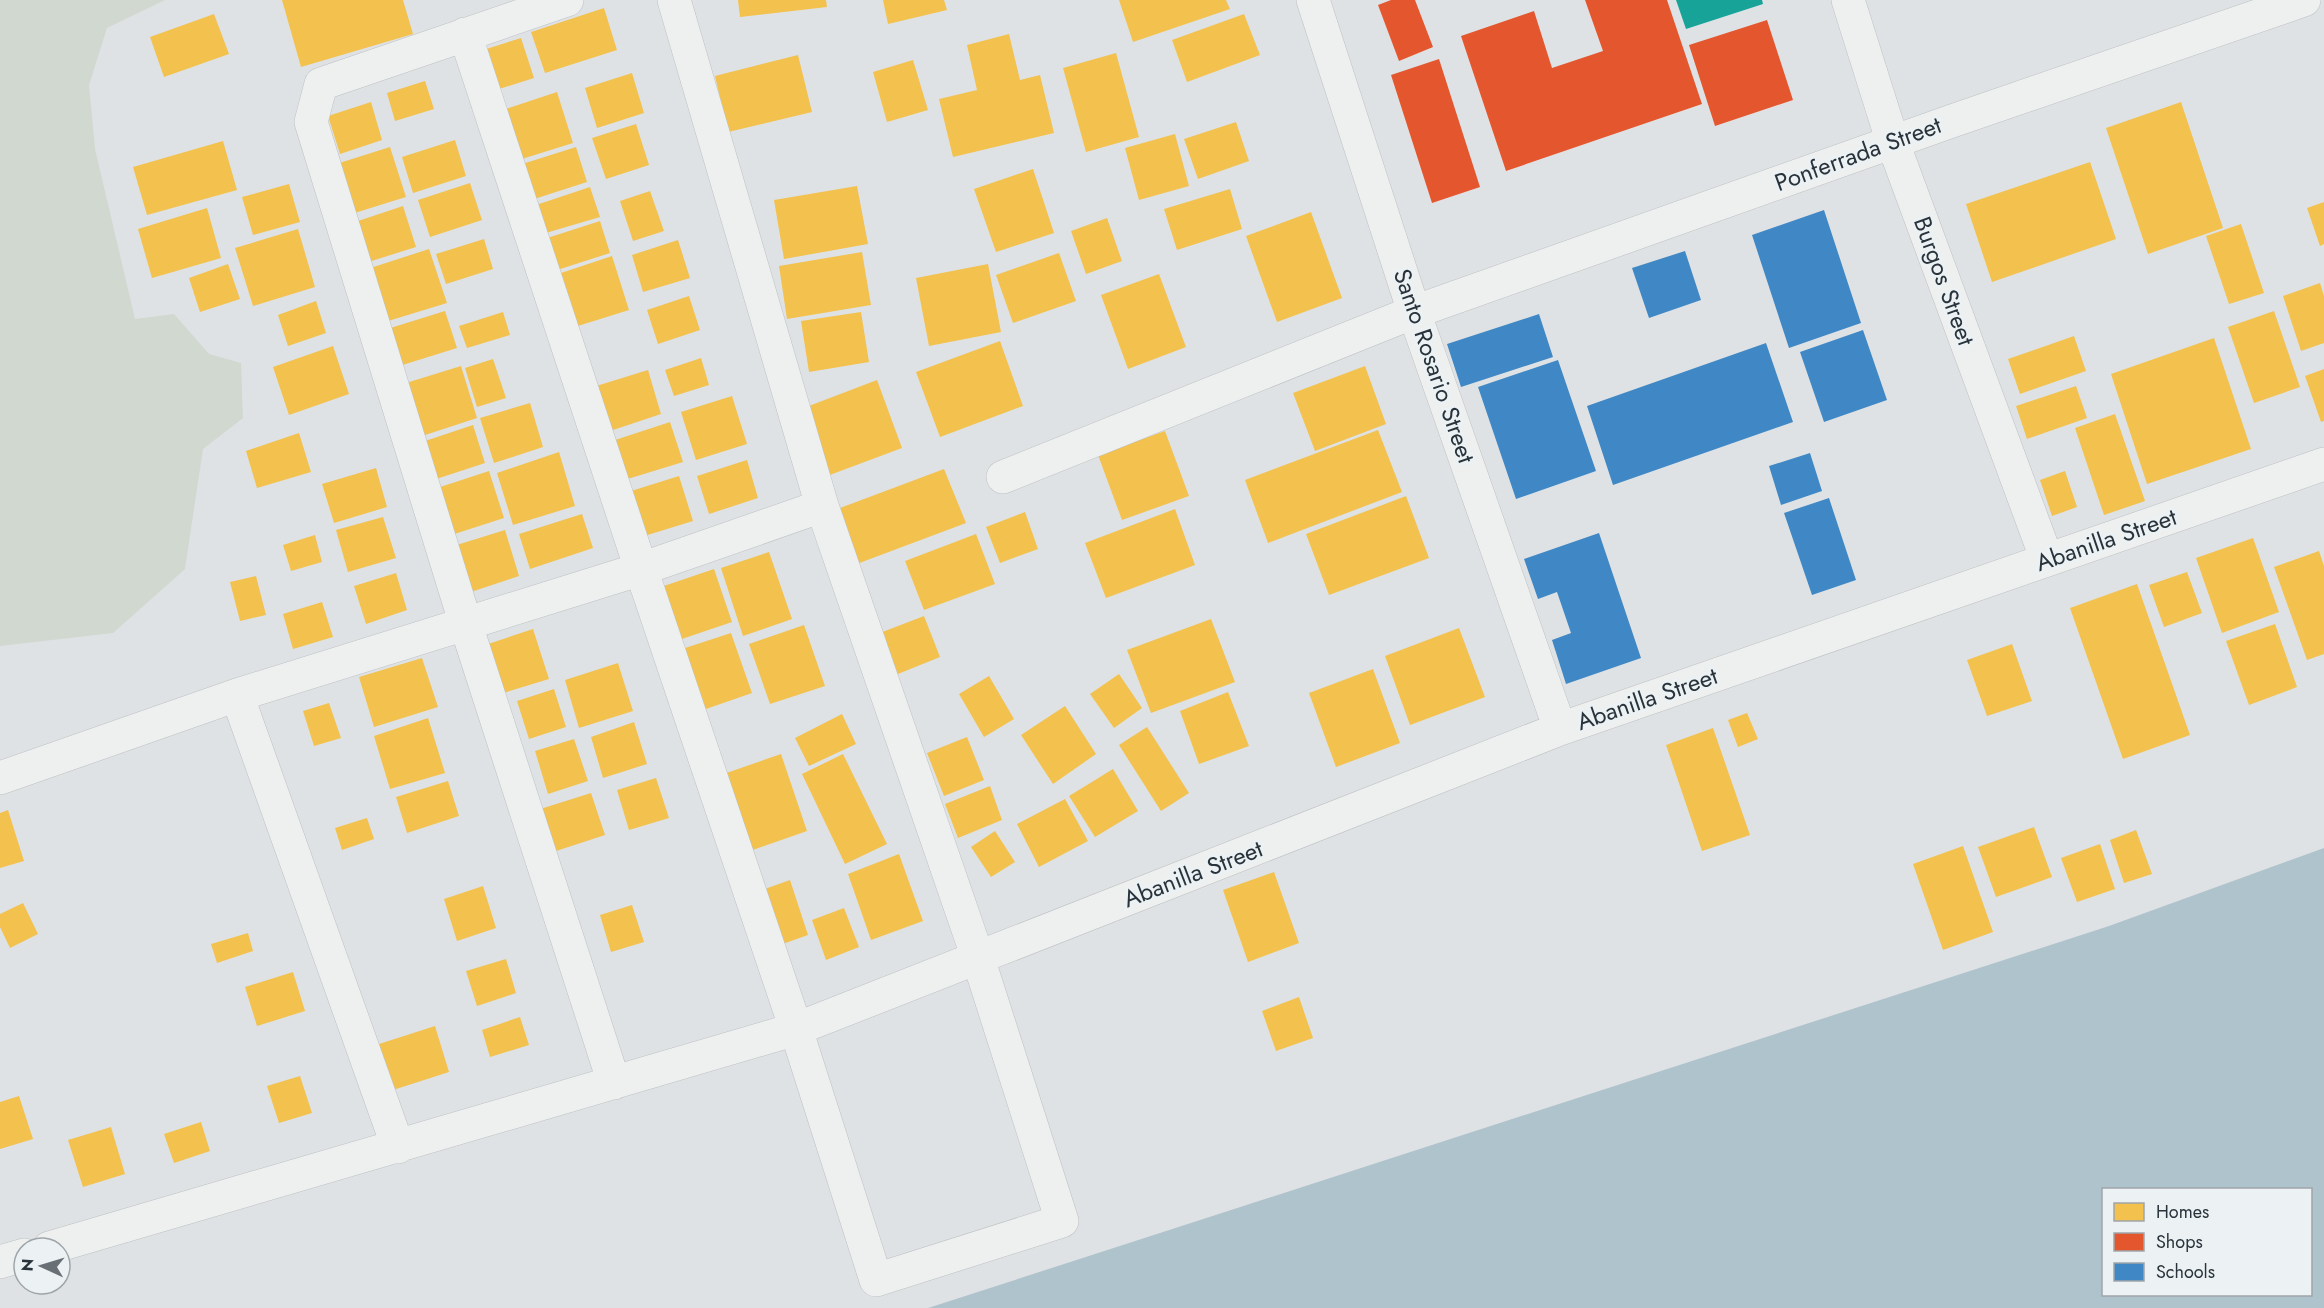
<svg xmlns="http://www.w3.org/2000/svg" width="2324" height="1308" font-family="Jost,sans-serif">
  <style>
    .green { fill: #d1d8d0 }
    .water { fill: #afc3cd; fill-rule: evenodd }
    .homes { fill: #f2c14e }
    .shops { fill: #e4572e }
    .schools { fill: #3f88c5 }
    .public { fill: #17a398 }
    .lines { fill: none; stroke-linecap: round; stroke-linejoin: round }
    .minor-casing { stroke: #bdc0c2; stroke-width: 34 }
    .minor { stroke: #eef0f0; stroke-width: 33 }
    .labels { text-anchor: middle; stroke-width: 6; stroke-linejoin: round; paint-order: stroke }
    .street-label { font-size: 24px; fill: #28333b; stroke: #ecf1f3 }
  </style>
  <rect width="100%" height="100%" fill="#dfe2e4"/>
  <path class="green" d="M 0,0 L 165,0 L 107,28 L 89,85 L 95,149 L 135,319 L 174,314 L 209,354 L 241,363 L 243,418 L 203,449 L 185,569 L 113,633 L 0,646 Z"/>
  <path class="water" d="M 2324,848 L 2324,1308 L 928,1308 L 2109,926 ZM 2104,1190 L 2310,1190 L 2310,1294 L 2104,1294 Z"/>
  <path class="homes" d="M 282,0 L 403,0 L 413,34 L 301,67 Z
    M 738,0 L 826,0 L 827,7 L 740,17 Z
    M 883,0 L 944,0 L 947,10 L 888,24 Z
    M 1119,0 L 1226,0 L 1230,9 L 1133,42 Z
    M 604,8 L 617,50 L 545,73 L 531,32 Z
    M 214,14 L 229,54 L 164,77 L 150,37 Z
    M 1244,14 L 1260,55 L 1187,82 L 1172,40 Z
    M 1009,34 L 1020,80 L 1040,75 L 1054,133 L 953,157 L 939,99 L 977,90 L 967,45 Z
    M 521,38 L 534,78 L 493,91 L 480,51 Z
    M 1116,53 L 1139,137 L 1086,152 L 1063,68 Z
    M 798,55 L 812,112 L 728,132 L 715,76 Z
    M 913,60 L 928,110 L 887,122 L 873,72 Z
    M 632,73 L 644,113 L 597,128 L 585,88 Z
    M 425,81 L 434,109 L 395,121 L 387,93 Z
    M 557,92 L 573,143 L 509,163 L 494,113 Z
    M 371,102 L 382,140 L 340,154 L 328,116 Z
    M 2181,102 L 2223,228 L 2148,254 L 2106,128 Z
    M 1236,122 L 1249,161 L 1198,179 L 1184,139 Z
    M 636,124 L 649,165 L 606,179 L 592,138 Z
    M 1175,134 L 1189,186 L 1139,200 L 1125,148 Z
    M 455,140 L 466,176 L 413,193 L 402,157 Z
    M 223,141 L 237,190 L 147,215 L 133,167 Z
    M 390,147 L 406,197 L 348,215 L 333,165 Z
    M 576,147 L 587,182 L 528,201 L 516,166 Z
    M 2090,162 L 2116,239 L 1992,282 L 1966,204 Z
    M 1033,169 L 1054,233 L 996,252 L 974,189 Z
    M 470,183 L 482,220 L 430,237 L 418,200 Z
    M 289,184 L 300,222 L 253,235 L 242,197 Z
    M 857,186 L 868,244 L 784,259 L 774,200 Z
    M 590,187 L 600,217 L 539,235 L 530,207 Z
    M 1230,189 L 1242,229 L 1177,250 L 1164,209 Z
    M 650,191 L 664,231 L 633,241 L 620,201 Z
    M 2324,202 L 2324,244 L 2320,246 L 2307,208 Z
    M 403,206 L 416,247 L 362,264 L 349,224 Z
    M 207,208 L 221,258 L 152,278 L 138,229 Z
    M 1311,212 L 1342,298 L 1277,322 L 1246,236 Z
    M 1107,218 L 1122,261 L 1086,274 L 1071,231 Z
    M 600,221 L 610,253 L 551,272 L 541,240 Z
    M 2241,224 L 2264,293 L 2229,304 L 2206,236 Z
    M 298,229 L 315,287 L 253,306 L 235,248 Z
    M 484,239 L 493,269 L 446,284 L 436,254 Z
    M 678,240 L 690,278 L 643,292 L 632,255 Z
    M 429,249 L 447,303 L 375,325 L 358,272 Z
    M 862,252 L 871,305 L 787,319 L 779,266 Z
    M 1059,253 L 1076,301 L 1013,323 L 996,275 Z
    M 612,256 L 629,310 L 565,330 L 549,277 Z
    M 228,264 L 240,299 L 200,312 L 189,278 Z
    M 988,264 L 1001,332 L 929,346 L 916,278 Z
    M 1159,274 L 1186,347 L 1128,369 L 1101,295 Z
    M 2320,283 L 2324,296 L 2324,343 L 2301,351 L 2283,296 Z
    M 689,296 L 700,330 L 658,344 L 647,310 Z
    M 316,301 L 326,333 L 288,346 L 278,315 Z
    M 445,311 L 457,348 L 396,367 L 384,330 Z
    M 2274,311 L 2300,387 L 2254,403 L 2228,327 Z
    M 503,312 L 510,335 L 467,348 L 459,326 Z
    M 861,312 L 869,362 L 809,372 L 801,321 Z
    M 2074,336 L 2086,371 L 2020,394 L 2008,359 Z
    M 2214,338 L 2251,449 L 2147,484 L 2111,374 Z
    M 1000,341 L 1023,406 L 940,437 L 916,372 Z
    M 333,346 L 349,394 L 289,415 L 273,367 Z
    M 701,358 L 709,385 L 674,396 L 665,370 Z
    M 493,359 L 506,398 L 477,407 L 465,368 Z
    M 461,366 L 477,418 L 410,440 L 393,387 Z
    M 1365,366 L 1386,424 L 1315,451 L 1293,393 Z
    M 2324,369 L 2324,421 L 2321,422 L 2305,376 Z
    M 648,370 L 661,414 L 607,432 L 593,387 Z
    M 877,380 L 902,448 L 827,476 L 801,409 Z
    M 2076,386 L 2087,418 L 2027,439 L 2016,406 Z
    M 732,396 L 747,444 L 696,460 L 681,412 Z
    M 530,403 L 543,447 L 494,463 L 480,418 Z
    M 2115,414 L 2145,501 L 2104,515 L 2075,428 Z
    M 670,422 L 683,462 L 621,481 L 609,442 Z
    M 473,425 L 485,463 L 424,483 L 413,445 Z
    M 1378,430 L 1402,492 L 1268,543 L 1245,480 Z
    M 1165,431 L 1189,496 L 1122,520 L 1098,455 Z
    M 299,433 L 311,472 L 257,488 L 246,451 Z
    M 559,452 L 575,506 L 513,525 L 497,473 Z
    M 747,460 L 758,498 L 709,514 L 697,476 Z
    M 376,468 L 387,507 L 334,523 L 322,484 Z
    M 944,469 L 966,523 L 854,565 L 832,511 Z
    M 489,471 L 504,518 L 442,538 L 428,491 Z
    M 2065,471 L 2077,507 L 2052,516 L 2040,480 Z
    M 679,476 L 693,521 L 641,537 L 628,492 Z
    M 1406,496 L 1429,558 L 1329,595 L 1306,534 Z
    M 1175,509 L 1195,565 L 1106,598 L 1085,543 Z
    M 1025,512 L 1038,549 L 1000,563 L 986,527 Z
    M 582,514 L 593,548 L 530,569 L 519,534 Z
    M 383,517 L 396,558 L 348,572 L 336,530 Z
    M 505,530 L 519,576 L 462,595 L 447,548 Z
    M 976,534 L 995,584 L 924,610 L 905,561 Z
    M 315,535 L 322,562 L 291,571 L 283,545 Z
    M 2253,538 L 2279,612 L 2222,633 L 2196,558 Z
    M 2319,551 L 2324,566 L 2324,654 L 2307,660 L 2274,567 Z
    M 769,552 L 792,619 L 743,636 L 721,568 Z
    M 714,569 L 732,622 L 670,643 L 652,590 Z
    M 2187,572 L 2202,613 L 2164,627 L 2149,585 Z
    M 396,573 L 407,610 L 366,624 L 354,586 Z
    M 256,576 L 266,615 L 240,621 L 230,582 Z
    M 2137,584 L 2190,735 L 2123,759 L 2070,608 Z
    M 322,602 L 333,637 L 293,649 L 283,614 Z
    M 924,616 L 940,657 L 888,678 L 872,636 Z
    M 1211,619 L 1235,682 L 1151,713 L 1127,650 Z
    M 2275,624 L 2297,687 L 2249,705 L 2226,641 Z
    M 804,625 L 825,686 L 770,704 L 749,644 Z
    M 1459,628 L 1485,697 L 1410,725 L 1385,656 Z
    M 533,629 L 549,679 L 500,694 L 485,645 Z
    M 731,633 L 752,693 L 703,710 L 682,649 Z
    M 2012,644 L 2032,701 L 1987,716 L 1967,660 Z
    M 422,658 L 438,707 L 374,727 L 359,677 Z
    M 618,663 L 633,711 L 579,728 L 565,680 Z
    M 1373,669 L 1400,743 L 1336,767 L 1309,693 Z
    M 1119,674 L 1142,708 L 1114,728 L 1090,694 Z
    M 989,676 L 1014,719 L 984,737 L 959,694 Z
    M 554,689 L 566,727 L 529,739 L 517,701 Z
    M 1228,692 L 1249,746 L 1199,764 L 1180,711 Z
    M 329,703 L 341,738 L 314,746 L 303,711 Z
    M 1065,706 L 1096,754 L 1053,784 L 1021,735 Z
    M 1747,713 L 1758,739 L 1738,747 L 1728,720 Z
    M 842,714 L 856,744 L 809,766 L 795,738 Z
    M 428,718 L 445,773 L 390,789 L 374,736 Z
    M 634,722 L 647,764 L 603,778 L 591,737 Z
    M 1147,727 L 1189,793 L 1161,811 L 1119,745 Z
    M 1713,728 L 1750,835 L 1702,851 L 1666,745 Z
    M 967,737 L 984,780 L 944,796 L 927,753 Z
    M 574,739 L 588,781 L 548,794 L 535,751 Z
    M 781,754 L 807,831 L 741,854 L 715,777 Z
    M 843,754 L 887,844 L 845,864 L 802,774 Z
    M 1113,769 L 1138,811 L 1095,837 L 1069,796 Z
    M 656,778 L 669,818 L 629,830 L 617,790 Z
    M 448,781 L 459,816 L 407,833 L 396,797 Z
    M 990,786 L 1002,820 L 958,838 L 945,804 Z
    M 591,793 L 605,835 L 547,854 L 534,811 Z
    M 1065,799 L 1088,841 L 1039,867 L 1017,824 Z
    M 8,810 L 24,861 L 0,868 L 0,813 Z
    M 367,818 L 374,839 L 342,850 L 335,828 Z
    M 2034,827 L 2052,877 L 1996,897 L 1978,847 Z
    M 2136,830 L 2152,874 L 2124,883 L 2110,840 Z
    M 995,831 L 1015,862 L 991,877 L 971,847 Z
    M 2100,844 L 2115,889 L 2077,902 L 2061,858 Z
    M 1963,846 L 1993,932 L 1943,950 L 1913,864 Z
    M 899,854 L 923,921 L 871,940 L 848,874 Z
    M 1274,872 L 1299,943 L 1248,962 L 1223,890 Z
    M 790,880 L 808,935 L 777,946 L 759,891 Z
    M 483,886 L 496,928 L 457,941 L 444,899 Z
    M 23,903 L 38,934 L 10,948 L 0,927 L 0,914 Z
    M 632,905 L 644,942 L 611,952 L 600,915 Z
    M 844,908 L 859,947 L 826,960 L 812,920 Z
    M 248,933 L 253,951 L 217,963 L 211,944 Z
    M 506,959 L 516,993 L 477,1006 L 466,971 Z
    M 293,972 L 305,1011 L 257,1026 L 245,987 Z
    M 1299,997 L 1313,1038 L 1276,1051 L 1262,1011 Z
    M 520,1017 L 529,1045 L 490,1057 L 482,1030 Z
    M 435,1026 L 449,1072 L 393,1090 L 379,1044 Z
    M 300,1076 L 312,1113 L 279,1123 L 267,1086 Z
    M 19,1096 L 33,1139 L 0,1149 L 0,1102 Z
    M 201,1122 L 210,1151 L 174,1163 L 164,1134 Z
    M 111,1127 L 125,1174 L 83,1187 L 68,1140 Z"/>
  <path class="shops" d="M 1391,0 L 1415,0 L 1433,47 L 1399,61 L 1378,5 Z
    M 1585,0 L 1667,0 L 1702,104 L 1506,171 L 1461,36 L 1534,11 L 1552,68 L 1603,51 Z
    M 1767,20 L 1793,100 L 1715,126 L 1689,45 Z
    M 1439,59 L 1480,187 L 1432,203 L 1391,75 Z"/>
  <path class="schools" d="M 1824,210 L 1861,323 L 1789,348 L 1752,235 Z
    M 1685,251 L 1701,300 L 1649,318 L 1632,268 Z
    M 1539,314 L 1553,357 L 1461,387 L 1447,344 Z
    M 1863,330 L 1887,400 L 1824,422 L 1800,352 Z
    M 1766,343 L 1793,422 L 1613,485 L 1587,406 Z
    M 1558,360 L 1596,471 L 1516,499 L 1478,387 Z
    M 1810,453 L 1822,491 L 1781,505 L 1769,466 Z
    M 1829,498 L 1856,580 L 1812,595 L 1784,513 Z
    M 1599,533 L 1641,658 L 1566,684 L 1552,640 L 1571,633 L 1557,592 L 1538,599 L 1524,559 Z"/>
  <path class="public" d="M 1676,0 L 1762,0 L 1763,4 L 1686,29 Z"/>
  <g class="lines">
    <defs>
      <path id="minor" d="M 567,0 L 321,84 L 311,122 L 466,625 L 614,1083
        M 1313,0 L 1414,312 L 1560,729
        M 1848,0 L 1893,143 L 2047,560
        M 465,34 L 641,569 L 796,1029 L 876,1280 L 1062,1221 L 978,958 L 822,506 L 674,0
        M 1003,477 L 1414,312 L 1952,121 L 2304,0
        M 237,695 L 398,1147
        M 0,778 L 237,695 L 641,569 L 822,506
        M 49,1248 L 796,1029 L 1560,729 L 2324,464
        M 0,1262 L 24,1255"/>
    </defs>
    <use href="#minor" class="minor-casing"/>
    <use href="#minor" class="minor"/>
  </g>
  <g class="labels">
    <g class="street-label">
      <text transform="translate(1858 154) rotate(-20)" y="8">Ponferrada Street</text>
      <text transform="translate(1944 281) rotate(70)" y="8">Burgos Street</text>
      <text transform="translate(1434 366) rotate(71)" y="8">Santo Rosario Street</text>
      <text transform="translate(2106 540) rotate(-19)" y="8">Abanilla Street</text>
      <text transform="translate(1647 699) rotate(-19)" y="8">Abanilla Street</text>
      <text transform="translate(1193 874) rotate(-21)" y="8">Abanilla Street</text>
    </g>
  </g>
  <rect x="2102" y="1188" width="210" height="108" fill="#ecf1f3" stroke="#9ea5a9" stroke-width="1.5"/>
  <rect x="2114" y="1203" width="30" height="18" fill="#f2c14e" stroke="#9ea5a9" stroke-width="1.5"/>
  <text x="2156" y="1218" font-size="18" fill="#28333b">Homes</text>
  <rect x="2114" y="1233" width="30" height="18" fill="#e4572e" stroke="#9ea5a9" stroke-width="1.5"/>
  <text x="2156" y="1248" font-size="18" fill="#28333b">Shops</text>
  <rect x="2114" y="1263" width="30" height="18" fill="#3f88c5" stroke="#9ea5a9" stroke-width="1.5"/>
  <text x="2156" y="1278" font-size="18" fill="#28333b">Schools</text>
  <g transform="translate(42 1266) rotate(274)"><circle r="28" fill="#ecf1f3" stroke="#9ea5a9" stroke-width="1.5"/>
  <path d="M0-4.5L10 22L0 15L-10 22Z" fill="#687076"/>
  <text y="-9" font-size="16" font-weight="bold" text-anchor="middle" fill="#28333b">N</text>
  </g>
</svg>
